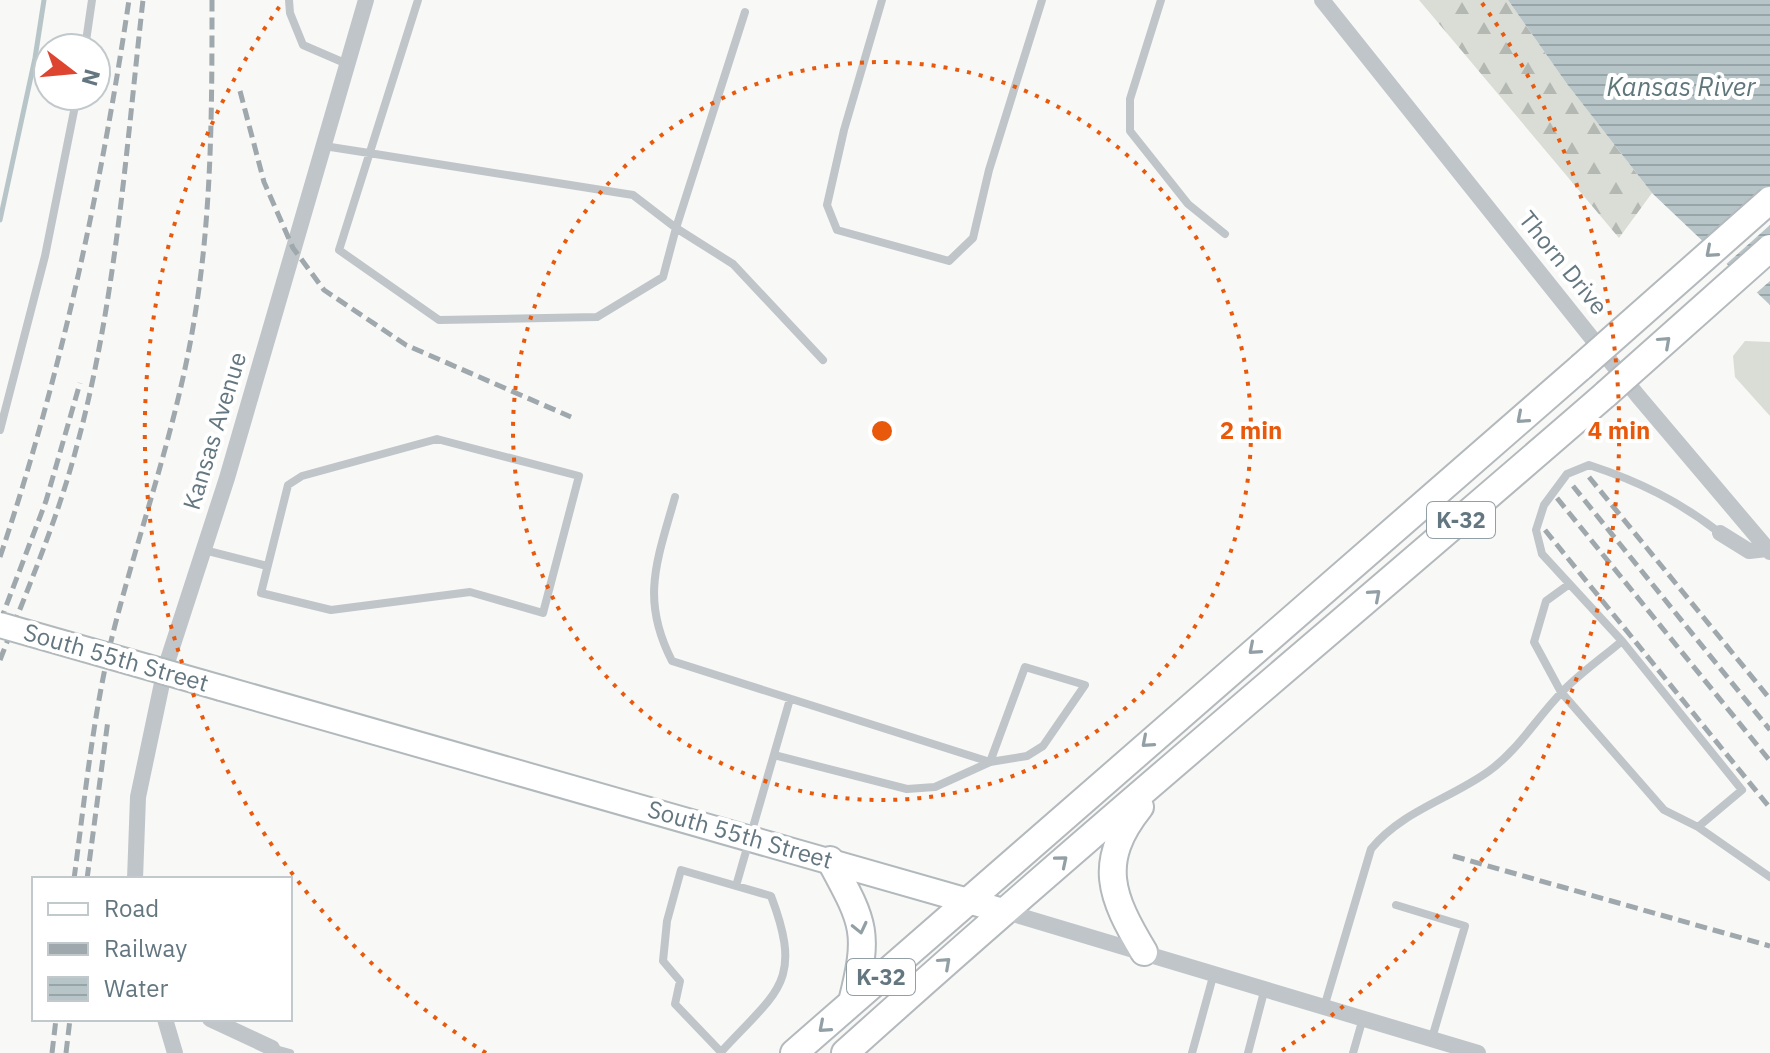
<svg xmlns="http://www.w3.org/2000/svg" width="1770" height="1053" font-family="'IBM Plex Sans',sans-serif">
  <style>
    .green { fill: #d9ddd5 }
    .forest { fill: url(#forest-firs) }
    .water { fill: url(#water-rules) }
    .pier { fill: #f8f8f6 }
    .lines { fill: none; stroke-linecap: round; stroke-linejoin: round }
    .stream { stroke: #b7c5c8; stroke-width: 5 }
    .secondary-casing { stroke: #b2b9bc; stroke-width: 28 }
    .primary-casing { stroke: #b3b9bc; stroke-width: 30 }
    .service { stroke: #bfc5c8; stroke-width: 8 }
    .minor { stroke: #bfc5c8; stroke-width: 16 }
    .secondary { stroke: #fff; stroke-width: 24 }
    .primary { stroke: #fff; stroke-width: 26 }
    .rail { stroke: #9fa8ac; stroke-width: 5; stroke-dasharray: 12 6; stroke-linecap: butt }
    .secondary-bridge-casing { stroke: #b2b9bc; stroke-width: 28; stroke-linecap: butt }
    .primary-bridge-casing { stroke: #b3b9bc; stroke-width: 30; stroke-linecap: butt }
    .secondary-bridge { stroke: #fff; stroke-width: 24 }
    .primary-bridge { stroke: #fff; stroke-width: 26 }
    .oneway { stroke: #92a0a6 }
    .ring { fill: none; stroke: #e8590c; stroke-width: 4; stroke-dasharray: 4 8 }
    .labels { text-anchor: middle; stroke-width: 8; stroke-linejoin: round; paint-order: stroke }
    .shield { fill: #fff; stroke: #92a0a6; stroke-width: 2 }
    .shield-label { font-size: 22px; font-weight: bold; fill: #647780 }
    .street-label { font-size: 24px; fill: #647780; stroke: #fff }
    .water-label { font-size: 26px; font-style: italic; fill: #5f767a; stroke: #fff }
    .centre { fill: #e8590c; stroke: #fff; stroke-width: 4 }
    .ring-label { font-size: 24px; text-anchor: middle; font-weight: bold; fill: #e8590c; stroke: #fff; stroke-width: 8; stroke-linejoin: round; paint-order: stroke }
  </style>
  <defs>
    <pattern id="forest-firs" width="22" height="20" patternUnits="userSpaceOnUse" patternTransform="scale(2)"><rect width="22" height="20" fill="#d9ddd5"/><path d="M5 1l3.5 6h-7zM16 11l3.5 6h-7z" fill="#b4b8b2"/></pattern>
    <pattern id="water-rules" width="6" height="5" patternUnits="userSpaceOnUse" patternTransform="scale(2)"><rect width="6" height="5" fill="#b7c5c8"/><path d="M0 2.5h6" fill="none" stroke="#98a5a8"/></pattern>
  </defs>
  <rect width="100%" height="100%" fill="#f8f8f6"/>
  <path class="green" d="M 1745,341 L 1770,342 L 1770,416 L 1735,377 L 1733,356 Z"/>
  <path class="forest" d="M 1419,0 L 1508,0 L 1567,84 L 1652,193 L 1619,238 Z"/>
  <path class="water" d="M 1508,0 L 1770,0 L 1770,305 L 1652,193 L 1567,84 Z"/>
  <path class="pier" d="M 1770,187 L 1770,225 L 1723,267 L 1703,247 Z
    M 1770,238 L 1770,281 L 1754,295 L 1730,273 Z"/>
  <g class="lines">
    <path class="stream" d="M 0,220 L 35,58 L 44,0"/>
    <defs>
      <path id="secondary" d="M 221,688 L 1003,911"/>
      <path id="primary" d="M 1140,807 C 1096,862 1111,897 1144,952
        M 830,860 C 864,923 870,931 852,1002
        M 794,1053 L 1581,367
        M 845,1053 C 1095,828 1353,614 1606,394"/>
    </defs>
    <use href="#secondary" class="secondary-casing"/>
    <use href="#primary" class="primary-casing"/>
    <path class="service" d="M 289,0 L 290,13 L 303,45 L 347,64
      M 882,0 L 844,130 L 827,205 L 837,230 L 949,261 L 973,238 L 989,170 L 1042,0
      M 1161,0 L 1130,99 L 1130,131 L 1188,204 L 1225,234
      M 745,12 L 676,228 L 733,264 L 823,360
      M 85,48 L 92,0
      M 324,146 L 369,153 L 633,195 L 676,228 L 663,277 L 597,317 L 439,320 L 339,250 L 418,0
      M 0,430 L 45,256 L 77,96
      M 437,439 L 579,476 L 543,613 L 470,592 L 331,610 L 261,593 L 288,485 L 302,476 Z
      M 675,497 C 657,561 640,599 672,661 L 990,762 L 1025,667 L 1085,685 L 1043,746 L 1027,756 L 990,762 L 935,787 L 907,789 L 774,755
      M 204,550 L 267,566
      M 1568,585 L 1546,601 L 1534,642 L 1561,692 L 1664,810 L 1698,827 L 1770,877
      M 1698,827 L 1742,790 L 1622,641 L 1542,554 L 1536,530 L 1544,505 L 1567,474 L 1589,465 C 1638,481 1679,501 1720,533
      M 736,886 L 790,699
      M 1396,905 L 1465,926 L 1432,1038
      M 1325,1004 L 1371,849 C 1402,811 1450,799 1489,771 C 1518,750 1536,719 1561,693 C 1579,674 1602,658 1622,641
      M 272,1048 L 290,1053
      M 721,1052 C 777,991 804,983 771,896 L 681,870 L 667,921 L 663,961 L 680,981 L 675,1004 L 721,1052 L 721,1053
      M 1192,1053 L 1214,973
      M 1248,1053 L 1265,988
      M 1353,1053 L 1363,1018"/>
    <path class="minor" d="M 1322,0 L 1638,396 L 1770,552
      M 1720,533 L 1749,551 L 1767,549
      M 135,879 L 138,797 L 165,669 L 227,478 L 366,0
      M 1003,911 L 1478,1053
      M 165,1019 L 175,1053
      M 210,1019 L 272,1048"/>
    <use href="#secondary" class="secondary"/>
    <use href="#primary" class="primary"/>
    <path class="rail" d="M 240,91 L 264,182 L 293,248 L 324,290 L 406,345 L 571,417
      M 1589,477 L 1770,699
      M 1573,486 L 1770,730
      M 1557,498 L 1770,761
      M 1545,530 L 1770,808
      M 0,557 C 61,376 101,188 129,0
      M 0,622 L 46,501 L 80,383
      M 0,660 C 27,590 57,521 76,449 C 116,303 126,150 143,0
      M 1453,856 L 1770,946
      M 74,879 C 85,797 93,714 113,633 C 140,527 178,424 195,315 C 212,211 212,105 212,0
      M 87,879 L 108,720
      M 52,1053 L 56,1019
      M 66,1053 L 70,1019"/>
    <defs>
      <path id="secondary-bridge" d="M 0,625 L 221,688"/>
      <path id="primary-bridge" d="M 1581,367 L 1770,200
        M 1606,394 L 1770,248"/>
    </defs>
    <use href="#secondary-bridge" class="secondary-bridge-casing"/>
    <use href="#primary-bridge" class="primary-bridge-casing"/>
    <use href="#secondary-bridge" class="secondary-bridge"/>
    <use href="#primary-bridge" class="primary-bridge"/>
  </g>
  <defs><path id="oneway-chevron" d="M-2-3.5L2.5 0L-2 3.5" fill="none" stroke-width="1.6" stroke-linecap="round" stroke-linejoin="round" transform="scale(2)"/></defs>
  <g class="oneway">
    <use href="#oneway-chevron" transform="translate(1711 252) rotate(139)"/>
    <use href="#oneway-chevron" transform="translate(1665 342) rotate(-42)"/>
    <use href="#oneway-chevron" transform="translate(1522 418) rotate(139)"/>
    <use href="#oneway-chevron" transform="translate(1375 595) rotate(-41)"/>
    <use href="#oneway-chevron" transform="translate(1254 649) rotate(139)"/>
    <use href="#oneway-chevron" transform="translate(1147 742) rotate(139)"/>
    <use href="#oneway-chevron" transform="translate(1062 861) rotate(-40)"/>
    <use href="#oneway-chevron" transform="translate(860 928) rotate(77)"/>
    <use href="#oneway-chevron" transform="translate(945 963) rotate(-42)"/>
    <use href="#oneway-chevron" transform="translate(824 1027) rotate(139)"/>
  </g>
  <g class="ring">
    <circle cx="882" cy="431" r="369"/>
    <path d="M486 1053A737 737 0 0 1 282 3M1482 3A737 737 0 0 1 1278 1053"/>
  </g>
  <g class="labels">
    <g class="shield">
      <rect x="1427" y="502" width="68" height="36" rx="6"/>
      <rect x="847" y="959" width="68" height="36" rx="6"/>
    </g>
    <g class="shield-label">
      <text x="1461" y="528">K-32</text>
      <text x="881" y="985">K-32</text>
    </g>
    <g class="street-label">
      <text transform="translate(1563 263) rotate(51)" y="8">Thorn Drive</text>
      <text transform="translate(215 431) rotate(-73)" y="8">Kansas Avenue</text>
      <text transform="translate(116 658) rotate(16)" y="8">South 55th Street</text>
      <text transform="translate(740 835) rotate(16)" y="8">South 55th Street</text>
    </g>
    <g class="water-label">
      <text x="1681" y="96">Kansas River</text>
    </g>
  </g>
  <circle cx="882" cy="431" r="12" class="centre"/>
  <g class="ring-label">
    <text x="1251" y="439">2 min</text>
    <text x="1619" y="439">4 min</text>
  </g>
  <rect x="32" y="877" width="260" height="144" fill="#ffffff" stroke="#c1c9cc" stroke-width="2"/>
  <rect x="48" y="903" width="40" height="12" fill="#ffffff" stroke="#c1c9cc" stroke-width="2"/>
  <text x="104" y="917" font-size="24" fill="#647780">Road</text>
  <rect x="48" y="943" width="40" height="12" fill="#9fa8ac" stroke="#c1c9cc" stroke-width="2"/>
  <text x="104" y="957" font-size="24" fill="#647780">Railway</text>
  <rect x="48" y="977" width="40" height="24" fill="url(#water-rules)" stroke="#c1c9cc" stroke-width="2"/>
  <text x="104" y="997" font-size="24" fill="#647780">Water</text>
  <g transform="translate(72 72) rotate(106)"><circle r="38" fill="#ffffff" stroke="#c1c9cc" stroke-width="2"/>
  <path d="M0-6L14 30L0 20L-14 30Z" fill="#dd4531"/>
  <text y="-12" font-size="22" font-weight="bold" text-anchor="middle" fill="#647780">N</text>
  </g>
</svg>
